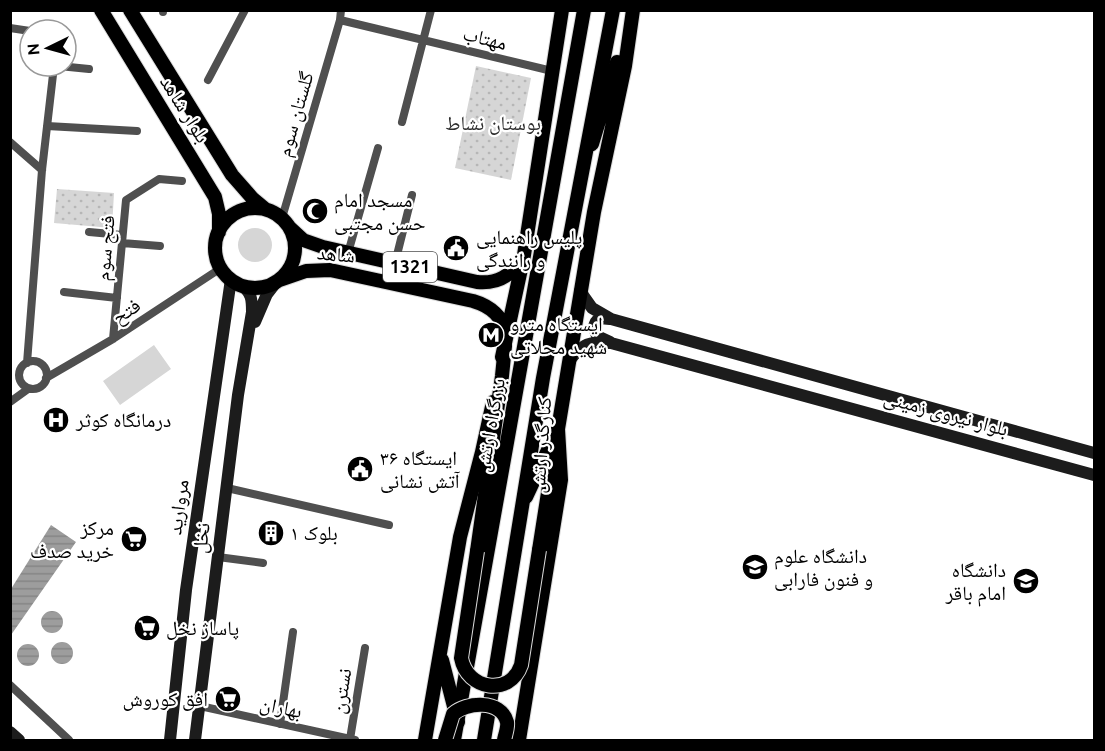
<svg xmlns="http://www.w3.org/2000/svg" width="1105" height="751" font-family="Ubuntu,'Noto Naskh Arabic',sans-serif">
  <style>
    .green { fill: #d6d6d6 }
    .park { fill: url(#park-dots) }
    .water { fill: url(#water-rules) }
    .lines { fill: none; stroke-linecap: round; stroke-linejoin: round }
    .primary-casing { stroke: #dbdbdb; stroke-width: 16 }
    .trunk-casing { stroke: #dbdbdb; stroke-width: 16 }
    .minor { stroke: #4f4f4f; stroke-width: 8 }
    .secondary { stroke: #1c1c1c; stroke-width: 12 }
    .primary { stroke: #000; stroke-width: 14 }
    .trunk { stroke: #000; stroke-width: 14 }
    .trunk-bridge-casing { stroke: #dbdbdb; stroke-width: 16; stroke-linecap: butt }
    .trunk-bridge { stroke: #000; stroke-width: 14 }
    .labels { text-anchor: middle; stroke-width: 4.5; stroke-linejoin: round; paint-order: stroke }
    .shield { fill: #fff; stroke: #4c4c4c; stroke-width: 1.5 }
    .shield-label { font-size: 18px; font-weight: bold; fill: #000 }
    .street-label { font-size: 20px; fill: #000; stroke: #fff }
    .park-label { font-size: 20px; fill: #2d2d2d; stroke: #fff }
    .poi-label { font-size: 20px; fill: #000; stroke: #fff; text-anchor: start }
  </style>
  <defs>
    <pattern id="park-dots" width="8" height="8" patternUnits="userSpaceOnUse" patternTransform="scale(1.5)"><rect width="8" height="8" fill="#d6d6d6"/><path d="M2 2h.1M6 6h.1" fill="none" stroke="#b6b6b6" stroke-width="1.8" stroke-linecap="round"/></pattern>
    <pattern id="water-rules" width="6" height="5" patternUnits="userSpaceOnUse" patternTransform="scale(1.5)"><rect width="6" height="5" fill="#9d9d9d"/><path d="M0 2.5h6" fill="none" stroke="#858585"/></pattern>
  </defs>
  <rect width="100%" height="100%" fill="#fff"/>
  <path class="green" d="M238 245a17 17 0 1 1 34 0a17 17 0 1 1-34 0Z
    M 154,345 L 171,369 L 120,405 L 103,381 Z"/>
  <path class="park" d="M 476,66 L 531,78 L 511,180 L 455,168 Z
    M 57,189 L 114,193 L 112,228 L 54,223 Z"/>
  <path class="water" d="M 51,525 L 76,542 L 11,635 L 11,589 Z
    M41 622a11 11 0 1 1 22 0a11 11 0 1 1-22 0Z
    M51 653a11 11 0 1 1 22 0a11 11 0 1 1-22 0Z
    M17 655a11 11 0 1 1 22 0a11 11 0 1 1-22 0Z"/>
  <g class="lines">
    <defs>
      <path id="primary" d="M 101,10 L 215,197 L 219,214 L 219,232
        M 130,10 L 232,175 L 253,199 L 265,209
        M 592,144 L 617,62
        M215 248a40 40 0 1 1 80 0a40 40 0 1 1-80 0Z
        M 290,228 L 303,240 L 323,247 L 477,282 C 497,284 511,276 522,259
        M 277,281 L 306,271 L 330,270 L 473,301 C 490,306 504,317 505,335
        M 502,357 L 524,255 L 562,10
        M 526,497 L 556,433
        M 442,660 L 458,722
        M 425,740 L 460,537 L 482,452 L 493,402
        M 519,740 L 561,480 L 558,429 L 594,212 L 625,66 L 633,10"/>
      <path id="trunk" d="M 539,550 L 558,429
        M 477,551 L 502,376 L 505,346
        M 454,740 L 584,10
        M 484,740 L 543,378 L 613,10"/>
    </defs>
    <use href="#primary" class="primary-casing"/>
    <use href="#trunk" class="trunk-casing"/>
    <path class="minor" d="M 163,12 L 163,10
      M 340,20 L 552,71
      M 10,28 L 30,31
      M 59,66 L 89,69
      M 208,80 L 245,10
      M 402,122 L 431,10
      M 47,126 L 137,131
      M 10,142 L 42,170
      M 282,218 L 340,20 L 341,10
      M 89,232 L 122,235
      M 122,243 L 160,246
      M 348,253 L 378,148
      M 395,263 L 412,195
      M 64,292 L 117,298
      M 113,339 L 126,200 L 159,179 L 182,181
      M19 375a14 14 0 1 1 28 0a14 14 0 1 1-28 0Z
      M 27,363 L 42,170 L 54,66
      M 46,378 L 113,339 L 221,268
      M 10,402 L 28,389
      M 227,488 L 389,525
      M 218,557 L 263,563
      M 10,685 L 69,740
      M 200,706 L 355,740
      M 280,724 L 293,632
      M 350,739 L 365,648"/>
    <path class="secondary" d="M 580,291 L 592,308 L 611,319 L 1094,453
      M 255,322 L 267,294 L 277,281
      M 610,342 L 597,336 L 594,328 C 595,318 601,318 610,319
      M 569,361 C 584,342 588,342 611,343 L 1094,475
      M 10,732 L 19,740
      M 170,740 L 186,590 L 231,279
      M 195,740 L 238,395 L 252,312 C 252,300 252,293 241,285"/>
    <use href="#primary" class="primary"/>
    <use href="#trunk" class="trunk"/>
    <defs>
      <path id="trunk-bridge" d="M 477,551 L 461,658 C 467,690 510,697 521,665 L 539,550
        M 445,740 L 453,714 C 466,702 501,699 507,722 C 508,727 505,735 504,740"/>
    </defs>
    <use href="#trunk-bridge" class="trunk-bridge-casing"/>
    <use href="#trunk-bridge" class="trunk-bridge"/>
  </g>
  <defs>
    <symbol id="mosque-disc" viewBox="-11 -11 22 22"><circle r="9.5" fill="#000" stroke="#fff"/><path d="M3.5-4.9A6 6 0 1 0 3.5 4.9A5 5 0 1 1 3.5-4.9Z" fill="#fff"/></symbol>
    <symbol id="civic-disc" viewBox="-11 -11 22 22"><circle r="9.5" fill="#000" stroke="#fff"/><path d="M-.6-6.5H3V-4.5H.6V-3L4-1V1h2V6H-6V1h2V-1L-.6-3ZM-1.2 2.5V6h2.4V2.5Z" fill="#fff"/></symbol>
    <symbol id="metro-disc" viewBox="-11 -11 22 22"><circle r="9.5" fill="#000" stroke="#fff"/><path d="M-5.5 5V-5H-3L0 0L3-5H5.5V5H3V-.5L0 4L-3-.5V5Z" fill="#fff"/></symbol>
    <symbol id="hospital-disc" viewBox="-11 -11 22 22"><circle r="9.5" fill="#000" stroke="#fff"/><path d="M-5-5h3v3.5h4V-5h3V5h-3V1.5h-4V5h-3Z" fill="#fff"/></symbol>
    <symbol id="building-disc" viewBox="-11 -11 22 22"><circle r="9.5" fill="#000" stroke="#fff"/><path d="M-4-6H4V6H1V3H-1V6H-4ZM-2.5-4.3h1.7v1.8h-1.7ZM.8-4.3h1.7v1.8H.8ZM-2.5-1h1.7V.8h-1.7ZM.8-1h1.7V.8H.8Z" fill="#fff"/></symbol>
    <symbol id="supermarket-disc" viewBox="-11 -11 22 22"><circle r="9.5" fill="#000" stroke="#fff"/><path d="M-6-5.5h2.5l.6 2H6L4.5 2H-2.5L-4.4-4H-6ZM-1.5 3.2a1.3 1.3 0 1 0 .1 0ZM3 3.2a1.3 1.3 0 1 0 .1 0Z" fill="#fff"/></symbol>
    <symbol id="university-disc" viewBox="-11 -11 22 22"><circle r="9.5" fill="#000" stroke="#fff"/><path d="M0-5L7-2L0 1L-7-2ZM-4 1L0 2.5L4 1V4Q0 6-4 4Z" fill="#fff"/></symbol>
  </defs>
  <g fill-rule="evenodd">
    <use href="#mosque-disc" x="300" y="196" width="30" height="30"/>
    <use href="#civic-disc" x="441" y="233" width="30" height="30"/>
    <use href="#metro-disc" x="476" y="320" width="30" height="30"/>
    <use href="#hospital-disc" x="41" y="405" width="30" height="30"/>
    <use href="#civic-disc" x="345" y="454" width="30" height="30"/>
    <use href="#building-disc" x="256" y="518" width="30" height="30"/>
    <use href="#supermarket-disc" x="119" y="524" width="30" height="30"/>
    <use href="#university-disc" x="740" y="552" width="30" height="30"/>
    <use href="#university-disc" x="1011" y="566" width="30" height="30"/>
    <use href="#supermarket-disc" x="132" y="613" width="30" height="30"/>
    <use href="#supermarket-disc" x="213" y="684" width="30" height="30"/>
  </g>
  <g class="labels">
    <rect class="shield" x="383" y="252" width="54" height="30" rx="4.5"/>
    <g class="shield-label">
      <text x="410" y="273">1321</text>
    </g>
    <g class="street-label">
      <text transform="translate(485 38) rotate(14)" y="7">مهتاب</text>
      <text transform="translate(185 109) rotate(58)" y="7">بلوار شاهد</text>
      <text transform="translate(295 114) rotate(-74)" y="7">گلستان سوم</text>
      <text transform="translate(105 248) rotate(-85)" y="7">فتح سوم</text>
      <text transform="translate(336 254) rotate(5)" y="7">شاهد</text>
      <text transform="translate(126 311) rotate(-33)" y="7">فتح</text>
      <text transform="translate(946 413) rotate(15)" y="7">بلوار نیروی زمینی</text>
      <text transform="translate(490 425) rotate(-80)" y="7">بزرگراه ارتش</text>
      <text transform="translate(541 445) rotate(-86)" y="7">کنارگذر ارتش</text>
      <text transform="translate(178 507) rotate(-82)" y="7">مروارید</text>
      <text transform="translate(201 538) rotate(-83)" y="7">نخل</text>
      <text transform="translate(341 691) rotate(-81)" y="7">نسترن</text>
      <text transform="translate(281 707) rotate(12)" y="7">بهاران</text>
    </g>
    <g class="park-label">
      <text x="493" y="130">بوستان نشاط</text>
    </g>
    <g class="poi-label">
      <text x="334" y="207">مسجد امام<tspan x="334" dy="23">حسن مجتبی</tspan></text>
      <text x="476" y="244">پلیس راهنمایی<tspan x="476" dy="23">و رانندگی</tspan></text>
      <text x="510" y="331">ایستگاه مترو<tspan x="510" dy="23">شهید محلاتی</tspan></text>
      <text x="76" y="427">درمانگاه کوثر</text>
      <text x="380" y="465">ایستگاه ۳۶<tspan x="380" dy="23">آتش نشانی</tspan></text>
      <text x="114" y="535" text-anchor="end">مرکز<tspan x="114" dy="23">خرید صدف</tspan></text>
      <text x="290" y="540">۱ بلوک</text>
      <text x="774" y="563">دانشگاه علوم<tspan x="774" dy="23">و فنون فارابی</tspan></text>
      <text x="1006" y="577" text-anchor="end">دانشگاه<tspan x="1006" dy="23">امام باقر</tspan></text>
      <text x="166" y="635">پاساژ نخل</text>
      <text x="208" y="706" text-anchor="end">افق کوروش</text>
    </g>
  </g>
  <rect width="1105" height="751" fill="none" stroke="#000000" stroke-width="24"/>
  <g transform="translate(48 48) rotate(265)"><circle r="28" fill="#ffffff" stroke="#999999" stroke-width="1.5"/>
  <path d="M0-4.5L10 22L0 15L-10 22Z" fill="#000000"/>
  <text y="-9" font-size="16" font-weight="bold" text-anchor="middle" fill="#000000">N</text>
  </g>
</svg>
